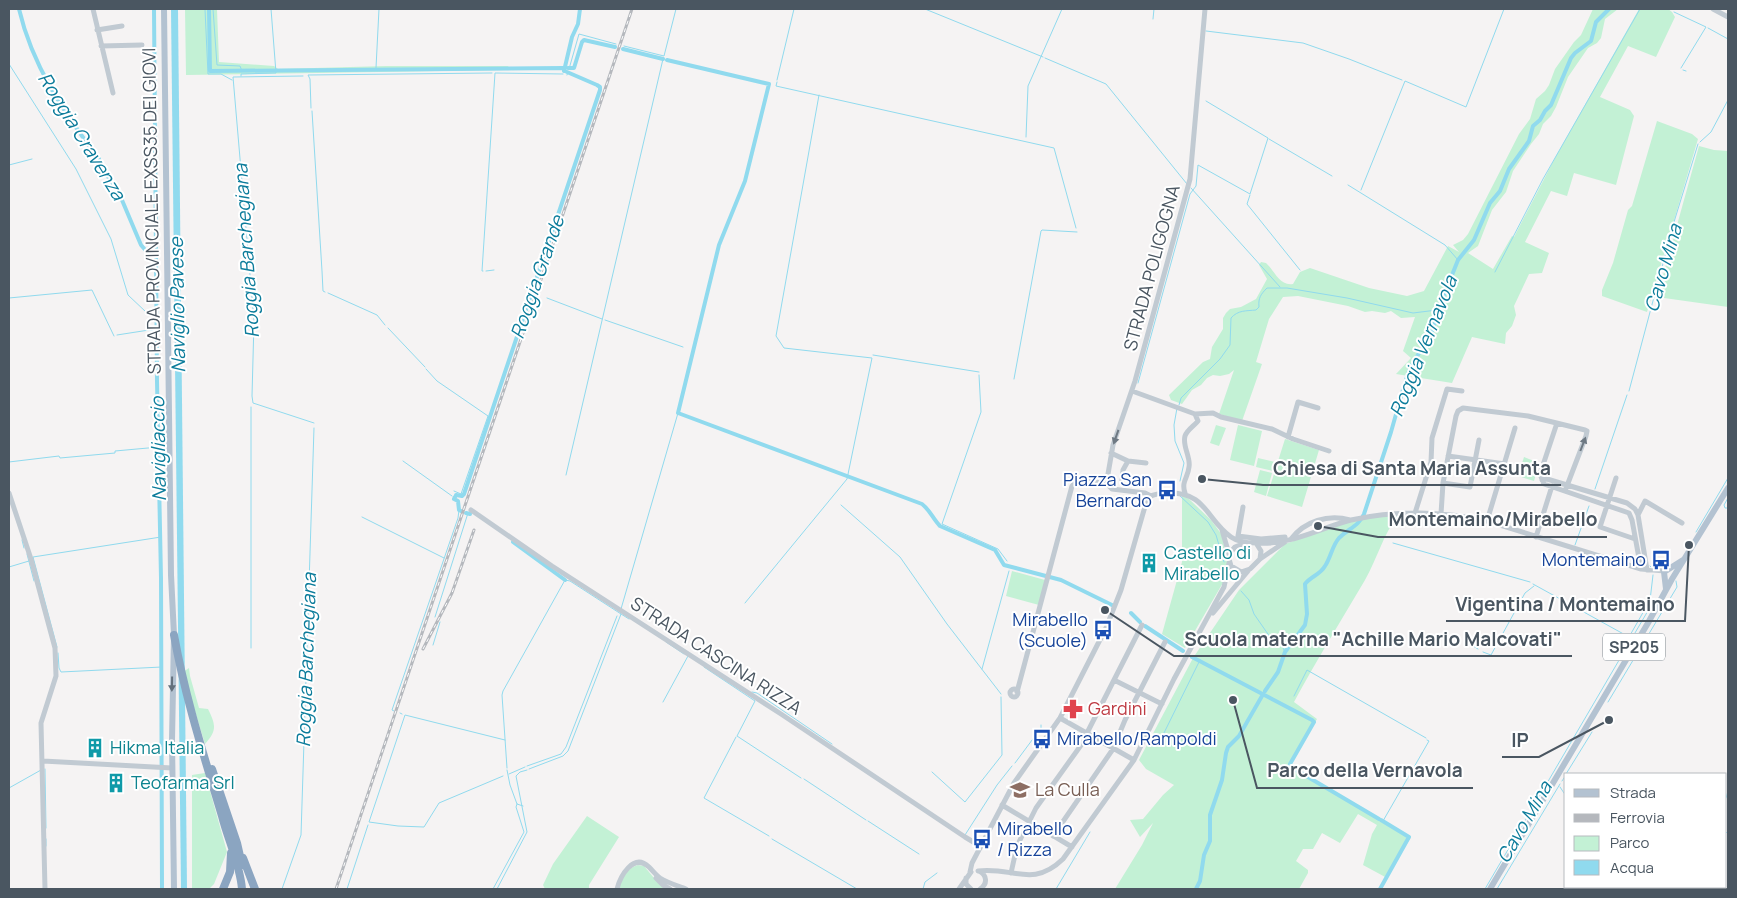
<svg xmlns="http://www.w3.org/2000/svg" width="1737" height="898" font-family="Manrope,sans-serif">
  <style>
    .green { fill: #c3f1d5 }
    .water { fill: #90daee }
    .lines { fill: none; stroke-linecap: round; stroke-linejoin: round }
    .stream { stroke: #90daee; stroke-width: 1 }
    .canal { stroke: #90daee; stroke-width: 4 }
    .minor { stroke: #c1cad2; stroke-width: 5 }
    .major { stroke: #b3c2d1; stroke-width: 6 }
    .highway { stroke: #8ba5c1; stroke-width: 8 }
    .rail-casing { stroke: #b5b8bd; stroke-width: 3 }
    .rail { stroke: #fff; stroke-width: 1; stroke-dasharray: 4; stroke-linecap: butt }
    .oneway { fill: #6e7983 }
    .oneway2 { fill: #64717d }
    .labels { text-anchor: middle; stroke-width: 4; stroke-linejoin: round; paint-order: stroke }
    .shield { fill: #fff; stroke: #808990; stroke-width: 1 }
    .shield-label { font-size: 16px; font-weight: bold; fill: #4a5661 }
    .street-label { font-size: 18px; fill: #4a5661; stroke: #fff }
    .transit-label { font-size: 18px; fill: #164399; stroke: #fff; text-anchor: end }
    .culture-label { font-size: 18px; fill: #0d838f; stroke: #fff; text-anchor: start }
    .health-label { font-size: 18px; fill: #be3a42; stroke: #fff; text-anchor: start }
    .education-label { font-size: 18px; fill: #785e54; stroke: #fff; text-anchor: start }
    .water-label { font-size: 19px; font-style: italic; fill: #0c7c9b; stroke: #fff }
    .leader { fill: none; stroke: #4a5661; stroke-width: 2 }
    .callout-dot { fill: #4a5661; stroke: #fff; stroke-width: 2 }
    .callout-label { font-size: 19px; text-anchor: middle; font-weight: bold; fill: #4a5661; stroke: #fff; stroke-width: 4; stroke-linejoin: round; paint-order: stroke }
  </style>
  <rect width="100%" height="100%" fill="#f5f3f3"/>
  <path class="green" d="M 185,9 L 217,9 L 219,62 L 274,66 L 278,69 L 386,66 L 509,66 L 504,70 L 186,75 Z
    M 1593,9 L 1618,9 L 1605,19 L 1601,38 L 1597,43 L 1588,48 L 1568,77 L 1556,107 L 1551,116 L 1543,124 L 1539,134 L 1531,144 L 1513,171 L 1506,192 L 1492,210 L 1478,246 L 1468,253 L 1493,269 L 1512,236 L 1514,237 L 1556,156 L 1639,9 L 1668,9 L 1672,12 L 1675,17 L 1656,57 L 1628,46 L 1600,97 L 1630,110 L 1634,116 L 1616,185 L 1574,173 L 1567,196 L 1551,191 L 1525,242 L 1549,253 L 1542,273 L 1529,274 L 1514,306 L 1516,315 L 1512,326 L 1506,333 L 1505,344 L 1472,337 L 1452,383 L 1396,374 L 1411,358 L 1403,351 L 1415,317 L 1401,318 L 1391,311 L 1385,313 L 1372,311 L 1365,312 L 1348,306 L 1298,296 L 1283,297 L 1269,319 L 1256,362 L 1262,364 L 1242,421 L 1219,414 L 1234,370 L 1229,374 L 1220,376 L 1213,375 L 1207,378 L 1201,385 L 1192,390 L 1182,404 L 1171,400 L 1169,395 L 1203,362 L 1210,359 L 1212,347 L 1223,329 L 1223,318 L 1226,313 L 1230,309 L 1241,307 L 1256,299 L 1267,279 L 1259,265 L 1261,262 L 1266,263 C 1275,271 1279,286 1293,284 L 1300,272 L 1310,268 L 1369,288 L 1407,296 L 1424,291 L 1448,246 L 1459,252 L 1453,245 L 1463,240 L 1468,234 L 1519,134 L 1530,119 L 1536,99 L 1545,91 L 1549,85 L 1555,69 L 1574,42 L 1581,35 Z
    M 1657,121 L 1692,134 L 1698,139 L 1647,312 L 1602,296 L 1602,290 L 1613,263 L 1628,210 L 1632,206 Z
    M 1699,146 L 1714,150 L 1728,151 L 1728,307 L 1657,297 Z
    M 1216,425 L 1226,428 L 1219,446 L 1210,443 Z
    M 1238,425 L 1262,431 L 1254,466 L 1230,460 Z
    M 1285,439 L 1319,450 L 1302,507 L 1267,496 Z
    M 1524,457 L 1539,463 L 1534,481 L 1518,476 Z
    M 1258,458 L 1275,462 L 1273,471 L 1256,467 Z
    M 1260,470 L 1272,473 L 1266,496 L 1254,492 Z
    M 1182,495 L 1189,499 L 1211,520 L 1222,535 L 1227,562 L 1224,581 L 1185,648 L 1162,634 L 1182,562 Z
    M 1398,515 C 1383,535 1377,559 1365,580 C 1341,621 1316,661 1294,702 L 1317,719 L 1289,768 L 1411,837 L 1387,878 L 1363,865 L 1372,834 L 1377,825 L 1358,814 L 1340,843 L 1322,833 L 1313,849 L 1303,849 L 1296,861 L 1308,870 L 1308,873 L 1299,889 L 1115,889 L 1142,845 L 1153,823 L 1140,837 L 1130,820 L 1143,819 L 1163,795 L 1174,785 L 1146,769 L 1139,760 L 1193,658 L 1239,590 L 1285,544 L 1352,521 L 1374,517 Z
    M 1012,571 L 1045,580 L 1039,605 L 1006,596 Z
    M 189,668 L 190,676 L 199,708 L 208,709 C 216,725 217,731 205,744 L 183,672 Z
    M 205,773 L 227,852 L 214,884 L 209,889 L 192,889 L 192,775 Z
    M 587,816 L 619,837 L 589,885 L 589,889 L 545,889 L 543,885 L 553,864 Z
    M 638,865 L 644,866 L 654,878 L 667,889 L 618,889 C 621,879 627,868 638,865 Z"/>
  <path class="water" d="M 171,9 L 178,9 L 187,889 L 181,889 Z"/>
  <g class="lines">
    <path class="stream" d="M 205,9 L 208,74 L 221,74 L 232,80
      M 213,9 L 217,65 L 240,66 L 242,71
      M 925,9 L 1043,57
      M 1674,12 L 1706,27 L 1681,68
      M 1153,19 L 1154,9
      M 1708,28 L 1728,39
      M 1206,31 L 1303,43 L 1349,59 L 1402,80
      M 624,46 L 664,56 L 676,9
      M 1045,58 L 1106,84 L 1187,184
      M 9,64 L 76,169 L 111,239 L 128,295 L 146,312 L 157,314
      M 376,68 L 379,9
      M 569,69 L 579,34 L 616,44
      M 1683,70 L 1686,71
      M 567,75 L 568,72
      M 241,76 L 241,74 L 276,73 L 271,9
      M 303,76 L 233,77 L 254,321 L 252,396 L 253,403 L 314,423
      M 777,80 L 794,9
      M 777,82 L 776,86 L 1054,148 L 1076,228
      M 311,108 L 310,79 L 308,75 L 492,73
      M 312,111 L 322,271 L 323,291 L 325,292
      M 1026,137 L 1028,86 L 1062,9
      M 1269,139 L 1332,176
      M 1700,142 L 1711,132 L 1728,100
      M 9,165 L 32,159
      M 1348,185 L 1445,245 L 1458,260
      M 1191,188 L 1280,287
      M 1361,190 L 1405,81 L 1466,107 L 1504,9
      M 1250,195 L 1247,204 L 1300,270
      M 483,271 L 482,271 L 495,73 L 563,74
      M 486,271 L 494,270
      M 1495,272 L 1543,179 L 1640,9
      M 328,293 L 377,315 L 385,325
      M 9,298 L 92,290 L 114,336
      M 547,298 L 602,319
      M 605,320 L 683,347
      M 388,328 L 425,367
      M 117,335 L 149,330 L 157,331
      M 873,355 L 979,372
      M 426,369 L 437,381 L 488,416 L 461,494 L 454,491
      M 979,375 L 981,412 L 942,524 L 998,549 L 1007,561
      M 1014,379 L 1041,231 L 1042,230 L 1077,232
      M 1138,383 L 1190,194 L 1196,186 L 1198,165 L 1250,194 L 1268,138 L 1206,101
      M 1629,391 L 1674,222 L 1698,144
      M 1179,405 L 1181,398 L 1220,359 L 1230,345 L 1231,318 C 1238,310 1246,311 1256,310 L 1259,307 C 1258,298 1261,294 1267,288 L 1287,288 L 1347,298 L 1413,313 L 1437,310
      M 251,407 L 251,648
      M 1177,408 L 1174,425 L 1175,441 L 1184,463 L 1180,481
      M 403,461 L 452,496
      M 9,462 L 59,456 L 60,458 L 115,453 L 115,451 L 159,447
      M 566,475 L 663,59
      M 1595,489 L 1627,395
      M 1180,496 L 1208,522 L 1216,535 L 1224,562
      M 1728,498 L 1724,505 L 1725,508 L 1728,508
      M 9,501 L 10,504
      M 841,505 L 900,557 L 947,624 L 1001,694
      M 362,517 L 444,558
      M 1696,532 L 1728,478
      M 22,540 L 24,548
      M 1393,543 L 1530,582
      M 1575,545 L 1589,506
      M 27,554 L 34,581
      M 1650,566 L 1651,567
      M 9,567 L 29,561
      M 1533,584 L 1629,637 L 1645,609 L 1649,609
      M 1241,591 L 1249,600 L 1254,614 L 1270,637 L 1282,646 L 1285,652
      M 745,603 L 847,479 L 872,358 L 784,348 L 776,336 L 819,95
      M 621,609 L 678,413
      M 621,614 L 629,619
      M 435,617 L 468,513
      M 666,642 L 684,654
      M 1468,643 L 1478,649
      M 433,645 L 440,622
      M 57,647 L 33,557 L 161,537
      M 1483,652 L 1491,655 L 1525,593 L 1534,586
      M 58,653 L 59,668 L 61,672 L 162,667
      M 704,667 L 755,701 L 737,736 L 801,778
      M 982,669 L 1009,571
      M 752,692 L 757,693 L 832,744
      M 1294,696 L 1307,670 L 1426,738
      M 663,702 L 688,656
      M 1608,702 L 1677,587 L 1676,581
      M 394,711 L 392,710 L 458,518 L 459,510
      M 400,713 L 402,714
      M 736,737 L 704,798 L 769,836
      M 1161,739 L 1200,660
      M 1015,763 L 1041,728 L 1041,725
      M 527,766 L 561,754 L 566,747 L 617,616
      M 507,768 L 502,695 L 503,691 L 565,580 L 570,581 L 621,614 L 568,751 L 563,756 L 529,769
      M 45,769 L 46,828
      M 507,770 L 510,785 L 517,804 L 523,806
      M 932,772 L 965,802 L 1002,755 L 1001,697
      M 509,774 L 525,767
      M 1566,774 L 1592,732
      M 503,776 L 439,803 L 424,827 L 398,826 L 369,822 L 405,715 L 505,740
      M 804,779 L 866,820
      M 1562,781 L 1566,775
      M 1560,787 L 1566,796
      M 9,788 L 41,770
      M 1726,798 L 1728,791
      M 868,821 L 919,854
      M 1383,821 L 1429,741 L 1427,740
      M 1726,832 L 1728,834
      M 965,835 L 997,785 L 1012,766
      M 46,839 L 46,846
      M 772,839 L 857,889
      M 1620,887 L 1621,889
      M 282,889 L 301,835 L 314,428
      M 347,889 L 368,825
      M 493,889 L 524,832 L 516,807 L 517,804
      M 497,889 L 527,832 L 516,776 L 520,772 L 527,770
      M 923,889 L 925,882 L 937,873
      M 1056,889 L 1090,832
      M 1485,889 L 1649,609 L 1653,575
      M 1497,889 L 1560,784
      M 1659,889 L 1661,887"/>
    <path class="canal" d="M 19,9 C 32,65 64,113 99,159 L 102,168 L 119,193 L 141,245 L 147,252 L 156,254
      M 154,9 L 157,381 L 161,578 L 162,889
      M 209,9 L 210,71 L 563,68
      M 623,49 L 663,59
      M 667,60 L 769,84 L 745,181 L 719,245 L 678,413 L 922,504 C 930,510 933,519 940,526 L 995,550 L 1004,565 L 1061,580 L 1114,606
      M 568,68 L 574,68 L 582,42 L 584,40 L 615,47
      M 564,71 L 572,37 L 578,24 L 580,9
      M 456,495 L 462,496 L 464,494 L 600,90 L 600,87 L 597,85 L 567,72
      M 455,497 L 454,499 L 458,501 L 459,510 L 461,511
      M 466,513 L 470,514
      M 513,542 L 565,580
      M 1131,613 L 1140,622
      M 1145,626 L 1183,651
      M 1192,657 L 1312,720 L 1314,722 L 1290,764 L 1291,767 L 1379,819
      M 1265,691 L 1278,672 L 1285,652 L 1305,625 L 1307,614 L 1305,584 C 1311,576 1320,575 1325,566 C 1331,557 1332,546 1339,538 C 1349,528 1358,527 1364,514 L 1391,432 L 1404,386 L 1410,368 L 1433,330 L 1436,315 L 1458,260 L 1474,240 L 1490,203 L 1500,191 L 1509,169 L 1529,141 L 1533,126 L 1540,120 L 1545,111 L 1551,105 L 1571,58 L 1575,53 L 1591,41 L 1596,22 L 1609,9
      M 1196,889 L 1200,881 L 1204,855 L 1210,841 L 1210,815 L 1222,780 L 1226,753 L 1228,747 L 1239,736 L 1262,696
      M 1380,889 L 1409,837 L 1381,820"/>
    <path class="minor" d="M 93,9 L 113,93
      M 1713,9 L 1728,17
      M 97,30 L 122,26
      M 101,46 L 142,45
      M 1132,391 L 1195,414 L 1198,421 C 1194,426 1187,430 1185,436 C 1182,446 1191,457 1189,467 C 1188,478 1181,481 1185,493
      M 1195,414 L 1213,413 L 1221,417 L 1272,429 L 1293,439 L 1329,451
      M 1557,423 L 1540,474 L 1544,484 L 1629,513 L 1632,520 L 1641,569
      M 1288,437 L 1298,402 L 1318,408
      M 1111,453 L 1128,461 L 1146,463
      M 1448,456 L 1505,464
      M 1616,478 L 1600,527 L 1635,539
      M 1542,480 L 1547,479 L 1627,503 L 1635,509 L 1638,515 L 1647,570
      M 1122,481 L 1123,470 L 1128,461
      M 1443,483 L 1470,487 L 1479,440
      M 9,493 L 31,559 L 55,648 L 56,676 L 41,723 L 45,889
      M 1151,496 C 1157,493 1163,494 1169,493 C 1206,492 1206,519 1231,537 C 1238,542 1248,543 1256,543 C 1289,546 1320,528 1351,520 C 1395,510 1444,511 1487,521 L 1641,569 L 1665,571
      M 1151,496 L 1145,493 L 1112,489 L 1108,485 L 1108,474 L 1113,445 L 1135,381 L 1190,179 L 1205,9
      M 1243,507 L 1238,536 L 1261,539 L 1285,537
      M 471,510 L 552,566 L 781,714 L 965,837 L 980,846
      M 1415,513 L 1431,462 L 1432,438 L 1447,389 L 1462,391
      M 1441,514 L 1443,483 L 1456,416 L 1458,411 L 1463,408 L 1528,416 L 1585,430 L 1587,431 L 1586,436 L 1565,491
      M 1638,515 L 1645,501 L 1682,523
      M 1487,521 L 1515,428
      M 1222,530 L 1229,554 L 1229,559 L 1231,566 L 1241,572 L 1250,569 L 1260,559 L 1285,542
      M 1536,537 L 1552,486
      M 1291,539 C 1305,521 1328,514 1350,520
      M 1256,543 L 1261,551 L 1260,559
      M 1229,554 L 1235,547 L 1245,543
      M 1213,613 L 1248,571
      M 1114,680 L 1162,704
      M1010 693a4 4 0 1 1 8 0a4 4 0 1 1-8 0Z
      M 1017,692 L 1072,486 L 1077,480 L 1083,479 L 1108,485
      M 1060,718 L 1134,760
      M 1087,733 L 1142,625
      M 43,761 L 172,768
      M 1002,805 L 1072,847
      M 1053,836 L 1113,749 L 1125,720 L 1165,642
      M 978,871 C 1012,866 1032,889 1063,859 L 1134,760 L 1174,679 L 1224,587 L 1229,563
      M 979,871 C 987,875 988,884 980,889
      M 970,872 L 972,863 L 1014,783 L 1060,718 L 1106,628 L 1121,590 L 1146,503 L 1151,496
      M 1011,873 L 1017,846 L 1036,808 L 1089,734
      M 656,878 L 663,885 L 670,889
      M 966,878 L 966,884 L 971,889
      M 617,889 C 620,877 633,852 649,867 C 653,871 656,875 660,878 C 668,883 678,886 686,889
      M 959,889 L 971,872"/>
    <path class="major" d="M 164,9 L 171,575 L 174,635 L 172,740 L 174,889
      M 1666,589 L 1664,572 L 1683,560
      M 1490,889 L 1648,623 L 1672,579 L 1728,488"/>
    <path class="highway" d="M 174,635 C 185,697 204,756 222,816 C 228,840 240,864 242,889
      M 212,769 L 237,843 L 242,865
      M 243,858 L 255,889
      M 223,889 L 230,872 L 231,853"/>
    <defs>
      <path id="rail" d="M 423,649 L 452,593 L 474,530
        M 336,889 L 632,9"/>
    </defs>
    <use href="#rail" class="rail-casing"/>
    <use href="#rail" class="rail"/>
  </g>
  <defs><path id="oneway-solid" d="M-6-.8H1V-3.2L6.5 0L1 3.2V.8H-6Z" transform="scale(1.25)"/></defs>
  <g class="oneway">
    <use href="#oneway-solid" transform="translate(1116 437) rotate(109)"/>
    <use href="#oneway-solid" transform="translate(1583 444) rotate(-69)"/>
  </g>
  <use class="oneway2" href="#oneway-solid" transform="translate(172 684) rotate(91)"/>
  <defs>
    <symbol id="bus-bare" viewBox="-9 -9 18 18"><path d="M-5-6H5V4H4V6H2V4H-2V6H-4V4H-5ZM-3.5-4V0h7V-4ZM-3.5 1.2v1.5H-2V1.2ZM2 1.2v1.5H3.5V1.2Z" fill="#1a4fb4" stroke="#fff" stroke-width="2.5" paint-order="stroke"/></symbol>
    <symbol id="building-bare" viewBox="-9 -9 18 18"><path d="M-4-6H4V6H1V3H-1V6H-4ZM-2.5-4.3h1.7v1.8h-1.7ZM.8-4.3h1.7v1.8H.8ZM-2.5-1h1.7V.8h-1.7ZM.8-1h1.7V.8H.8Z" fill="#0f9aa8" stroke="#fff" stroke-width="2.5" paint-order="stroke"/></symbol>
    <symbol id="pharmacy-bare" viewBox="-9 -9 18 18"><path d="M-2-6h4v4h4v4h-4v4h-4v-4h-4v-4h4Z" fill="#e0444e" stroke="#fff" stroke-width="2.5" paint-order="stroke"/></symbol>
    <symbol id="school-bare" viewBox="-9 -9 18 18"><path d="M0-5L7-2L0 1L-7-2ZM-4 1L0 2.5L4 1V4Q0 6-4 4Z" fill="#8d6e63" stroke="#fff" stroke-width="2.5" paint-order="stroke"/></symbol>
  </defs>
  <g fill-rule="evenodd">
    <use href="#bus-bare" x="1153" y="476" width="28" height="28"/>
    <use href="#bus-bare" x="1647" y="546" width="28" height="28"/>
    <use href="#building-bare" x="1135" y="549" width="28" height="28"/>
    <use href="#bus-bare" x="1089" y="616" width="28" height="28"/>
    <use href="#pharmacy-bare" x="1059" y="695" width="28" height="28"/>
    <use href="#bus-bare" x="1028" y="725" width="28" height="28"/>
    <use href="#building-bare" x="81" y="734" width="28" height="28"/>
    <use href="#building-bare" x="102" y="769" width="28" height="28"/>
    <use href="#school-bare" x="1006" y="776" width="28" height="28"/>
    <use href="#bus-bare" x="968" y="825" width="28" height="28"/>
  </g>
  <g class="labels">
    <rect class="shield" x="1603" y="633.5" width="62" height="27" rx="4"/>
    <g class="shield-label">
      <text x="1634" y="653">SP205</text>
    </g>
    <g class="street-label">
      <text transform="translate(152 211) rotate(-91)" y="6">STRADA PROVINCIALE EXSS35 DEI GIOVI</text>
      <text transform="translate(1152 268) rotate(-75)" y="6">STRADA POLIGOGNA</text>
      <text transform="translate(716 656) rotate(33)" y="6">STRADA CASCINA RIZZA</text>
    </g>
    <g class="transit-label">
      <text x="1152" y="486">Piazza San<tspan x="1152" dy="21">Bernardo</tspan></text>
      <text x="1646" y="566">Montemaino</text>
      <text x="1088" y="626">Mirabello<tspan x="1088" dy="21">(Scuole)</tspan></text>
      <text x="1057" y="745" text-anchor="start">Mirabello/Rampoldi</text>
      <text x="997" y="835" text-anchor="start">Mirabello<tspan x="997" dy="21">/ Rizza</tspan></text>
    </g>
    <g class="culture-label">
      <text x="1164" y="559">Castello di<tspan x="1164" dy="21">Mirabello</tspan></text>
      <text x="110" y="754">Hikma Italia</text>
      <text x="131" y="789">Teofarma Srl</text>
    </g>
    <g class="health-label">
      <text x="1088" y="715">Gardini</text>
    </g>
    <g class="education-label">
      <text x="1035" y="796">La Culla</text>
    </g>
    <g class="water-label">
      <text transform="translate(82 136) rotate(58)" y="7">Roggia Cravenza</text>
      <text transform="translate(246 251) rotate(-94)" y="7">Roggia Barchegiana</text>
      <text transform="translate(1663 268) rotate(-74)" y="7">Cavo Mina</text>
      <text transform="translate(537 277) rotate(-71)" y="7">Roggia Grande</text>
      <text transform="translate(177 305) rotate(-91)" y="7">Naviglio Pavese</text>
      <text transform="translate(1423 346) rotate(-68)" y="7">Roggia Vernavola</text>
      <text transform="translate(158 449) rotate(-91)" y="7">Navigliaccio</text>
      <text transform="translate(306 660) rotate(-88)" y="7">Roggia Barchegiana</text>
      <text transform="translate(1524 822) rotate(-60)" y="7">Cavo Mina</text>
    </g>
  </g>
  <path class="leader" d="M1202 479L1263 485H1561M1318 526L1378 537H1607M1689 545L1685 621H1446M1105 610L1174 656H1572M1609 720L1539 757H1502M1233 700L1257 788H1473"/>
  <g class="callout-dot">
    <circle cx="1202" cy="479" r="5"/>
    <circle cx="1318" cy="526" r="5"/>
    <circle cx="1689" cy="545" r="5"/>
    <circle cx="1105" cy="610" r="5"/>
    <circle cx="1609" cy="720" r="5"/>
    <circle cx="1233" cy="700" r="5"/>
  </g>
  <g class="callout-label">
    <text x="1412" y="475">Chiesa di Santa Maria Assunta</text>
    <text x="1493" y="526">Montemaino/Mirabello</text>
    <text x="1565" y="611">Vigentina / Montemaino</text>
    <text x="1373" y="646">Scuola materna "Achille Mario Malcovati"</text>
    <text x="1520" y="747">IP</text>
    <text x="1365" y="777">Parco della Vernavola</text>
  </g>
  <rect width="1737" height="898" fill="none" stroke="#4a5661" stroke-width="20"/>
  <rect x="1564" y="773" width="162" height="115" fill="#ffffff" stroke="#b7bbc0"/>
  <rect x="1574" y="789" width="25" height="8" fill="#b3c2d1" stroke="#b7bbc0"/>
  <text x="1610" y="798" font-size="15" fill="#4a5661">Strada</text>
  <rect x="1574" y="814" width="25" height="8" fill="#b5b8bd" stroke="#b7bbc0"/>
  <text x="1610" y="823" font-size="15" fill="#4a5661">Ferrovia</text>
  <rect x="1574" y="836" width="25" height="15" fill="#c3f1d5" stroke="#b7bbc0"/>
  <text x="1610" y="848" font-size="15" fill="#4a5661">Parco</text>
  <rect x="1574" y="860" width="25" height="15" fill="#90daee" stroke="#b7bbc0"/>
  <text x="1610" y="873" font-size="15" fill="#4a5661">Acqua</text>
</svg>
